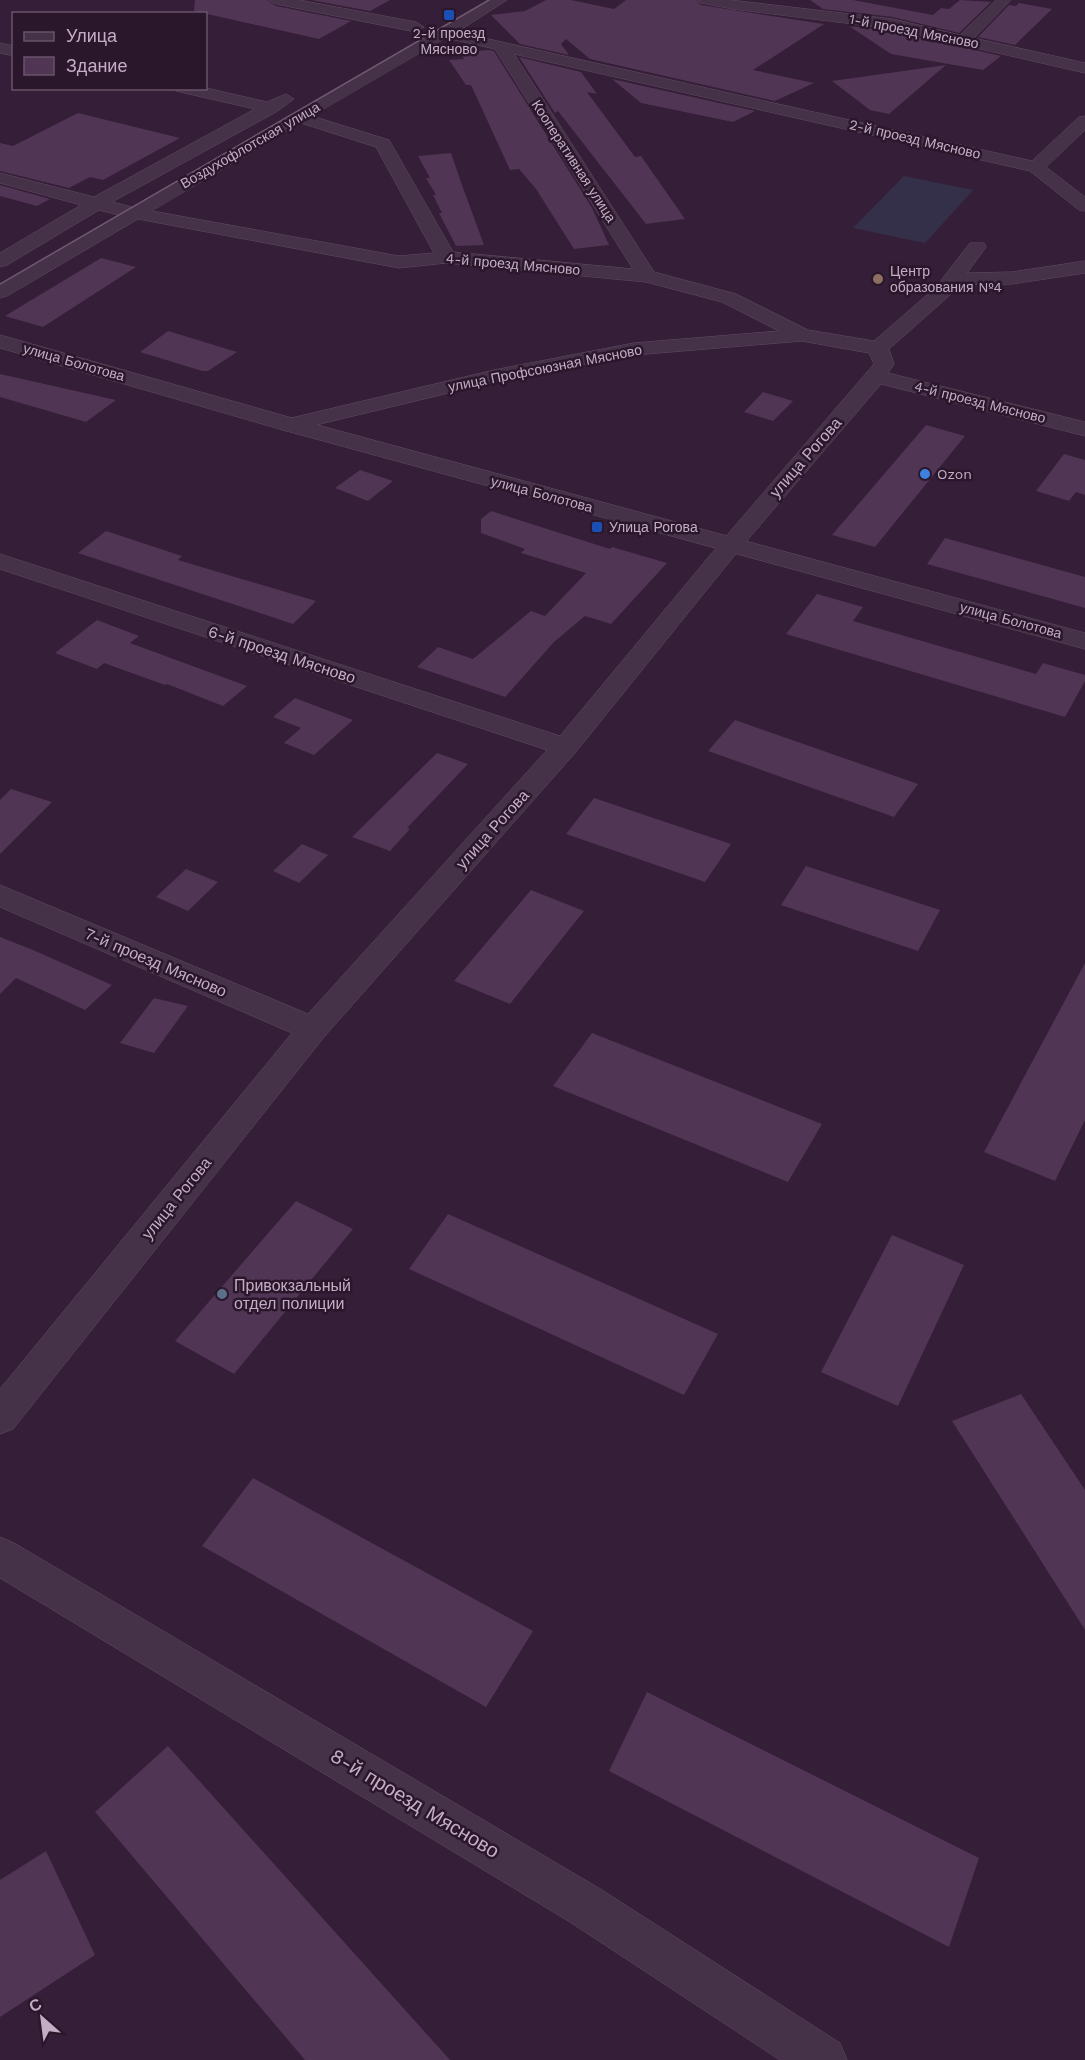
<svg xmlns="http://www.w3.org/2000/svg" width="1085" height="2060" font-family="'Work Sans',sans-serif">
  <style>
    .green { fill: #353049 }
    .building { fill: #513554 }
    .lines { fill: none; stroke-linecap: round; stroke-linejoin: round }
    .minor-casing { stroke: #614c63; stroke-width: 1 }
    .tertiary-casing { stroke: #614c63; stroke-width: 1 }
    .minor { fill: #463248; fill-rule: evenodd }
    .tertiary { fill: #463248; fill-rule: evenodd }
    .tram { stroke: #705772; stroke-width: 1.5 }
    .transit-dot { fill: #1a4fb4; stroke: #2a172c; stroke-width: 2 }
    .education-dot { fill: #8d6e63; stroke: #2a172c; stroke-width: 2 }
    .shop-dot { fill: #3f7fe0; stroke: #2a172c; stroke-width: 2 }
    .service-dot { fill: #5c6f8a; stroke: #2a172c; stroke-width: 2 }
    .labels { text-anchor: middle; stroke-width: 5; stroke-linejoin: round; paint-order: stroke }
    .far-street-label { font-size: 14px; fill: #c4acc5; stroke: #2a172c }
    .far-poi-label { font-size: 14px; fill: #c4acc5; stroke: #2a172c; text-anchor: start }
    .street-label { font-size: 16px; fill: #c4acc5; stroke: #2a172c }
    .poi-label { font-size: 16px; fill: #c4acc5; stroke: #2a172c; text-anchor: start }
    .near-street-label { font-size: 20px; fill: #c4acc5; stroke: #2a172c }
  </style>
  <rect width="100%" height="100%" fill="#351e37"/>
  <path class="green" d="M 904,176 L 973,190 L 925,243 L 853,228 Z"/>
  <path class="building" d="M 195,0 L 267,0 L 276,6 L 351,21 L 319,39 L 194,11 Z
    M 311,0 L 390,0 L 370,11 Z
    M 546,0 L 571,0 L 614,9 L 626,0 L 697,0 L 701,5 L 824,24 L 753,70 L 814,83 L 775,101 L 590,59 L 566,39 L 561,44 L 569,55 L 520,44 L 491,15 L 525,11 Z
    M 810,0 L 853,0 L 933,15 L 941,8 L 949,9 L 960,0 L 991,2 L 959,33 L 893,17 L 823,9 Z
    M 1019,3 L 1052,9 L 1015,45 L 978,37 L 1009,5 L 1016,6 Z
    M 849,26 L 893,31 L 1001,56 L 983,70 L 891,54 Z
    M 489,50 L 494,51 L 592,208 L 609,245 L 574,249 L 536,189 L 519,169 L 510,170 L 471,85 L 466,85 L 449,60 L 464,59 L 460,52 Z
    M 519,57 L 581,72 L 597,94 L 587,92 L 635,157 L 641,156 L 685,219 L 646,224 L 558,111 L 555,113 Z
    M 946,65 L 889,114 L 870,110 L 832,81 Z
    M 612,79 L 755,111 L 733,122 L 641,103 Z
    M 78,113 L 180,138 L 103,180 L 90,177 L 69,188 L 0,171 L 0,143 L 13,146 Z
    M 451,153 L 462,185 L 484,245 L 456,246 L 439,213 L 442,213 L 433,195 L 436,195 L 426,178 L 430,178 L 418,156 Z
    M 0,185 L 50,199 L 37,206 L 0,196 Z
    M 101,258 L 136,267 L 43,327 L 5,316 Z
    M 168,331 L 237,352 L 208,371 L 202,371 L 140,352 Z
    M 0,374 L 116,400 L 86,422 L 0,397 Z
    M 763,392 L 793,401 L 773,421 L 744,412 Z
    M 926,425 L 965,436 L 875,547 L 832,535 Z
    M 1064,454 L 1085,460 L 1085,495 L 1076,492 L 1069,501 L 1036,491 Z
    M 360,470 L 393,481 L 368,501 L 335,488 Z
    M 491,511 L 610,549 L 612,547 L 667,563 L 611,624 L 585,616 L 554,642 L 505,697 L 417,667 L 438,647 L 473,659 L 531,611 L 545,616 L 586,573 L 521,553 L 525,549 L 481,533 L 481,519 Z
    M 106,531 L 182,556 L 178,560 L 316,601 L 293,624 L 78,553 Z
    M 945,538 L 1085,577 L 1085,608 L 927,564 Z
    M 817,594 L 863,607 L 853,621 L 1036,674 L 1043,663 L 1085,675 L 1085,681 L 1065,717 L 786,634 Z
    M 97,620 L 139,636 L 130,643 L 247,686 L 223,706 L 167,684 L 165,685 L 104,663 L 97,669 L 55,653 Z
    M 295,698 L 353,720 L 314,755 L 284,743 L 301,728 L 273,717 Z
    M 735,720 L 918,784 L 894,817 L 708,751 Z
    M 437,753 L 468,764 L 407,828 L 410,829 L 390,851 L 352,837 Z
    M 11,789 L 52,802 L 0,854 L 0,800 Z
    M 594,798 L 731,844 L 705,882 L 566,834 Z
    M 302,844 L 328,855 L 299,883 L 273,871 Z
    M 806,866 L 940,910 L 918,951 L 781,905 Z
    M 186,869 L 218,882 L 188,911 L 156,897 Z
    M 531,890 L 584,911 L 510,1004 L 454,981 Z
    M 0,937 L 33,950 L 112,985 L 85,1010 L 16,978 L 0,994 Z
    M 1085,963 L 1085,1120 L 1055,1181 L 984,1152 Z
    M 154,998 L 188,1006 L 154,1053 L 120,1043 Z
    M 592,1033 L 822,1124 L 788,1182 L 553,1086 Z
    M 296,1201 L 353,1229 L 234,1374 L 175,1341 Z
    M 448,1214 L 718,1334 L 684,1395 L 409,1269 Z
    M 892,1235 L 964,1265 L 898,1406 L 821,1372 Z
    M 1021,1394 L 1085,1490 L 1085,1630 L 952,1421 Z
    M 253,1478 L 533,1631 L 486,1707 L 202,1546 Z
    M 647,1692 L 979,1858 L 949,1947 L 609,1771 Z
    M 168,1746 L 450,2060 L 305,2060 L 95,1812 Z
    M 46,1851 L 95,1955 L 0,2017 L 0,1880 Z"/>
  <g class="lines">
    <defs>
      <path id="minor" d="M 269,0 L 299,0 L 416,22 L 424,27 L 416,32 L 276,4 Z
        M 489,0 L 507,0 L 457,32 L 1032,161 L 1079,117 L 1085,116 L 1085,130 L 1046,167 L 1085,197 L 1085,211 L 1079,210 L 1030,171 L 514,54 L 654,272 L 736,294 L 808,330 L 874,341 L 936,287 L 970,243 L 984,243 L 986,247 L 967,273 L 1012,272 L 1085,261 L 1085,273 L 1012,284 L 958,285 L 950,295 L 889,349 L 894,364 L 888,373 L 1085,422 L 1085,436 L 881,384 L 738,551 L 575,753 L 324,1037 L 13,1429 L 0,1434 L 0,1389 L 292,1033 L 0,907 L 0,885 L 308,1014 L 547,750 L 0,569 L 0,554 L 560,736 L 722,541 L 874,364 L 869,353 L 802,341 L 634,355 L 494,382 L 291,431 L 283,430 L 280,425 L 283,420 L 494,370 L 634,343 L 779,331 L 722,302 L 646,282 L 446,263 L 399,268 L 138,219 L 7,296 L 0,298 L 0,284 L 119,215 L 99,210 L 7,265 L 0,267 L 0,253 L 81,205 L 0,183 L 0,173 L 94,197 L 255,109 L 176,91 L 174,88 L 206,88 L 267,102 L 286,94 L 294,99 L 276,112 L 112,202 L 132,207 ZM 446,38 L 495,49 L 633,269 L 453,252 L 389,140 L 312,116 ZM 301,123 L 376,147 L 434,253 L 399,256 L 152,211 Z
        M 699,0 L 730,0 L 893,19 L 960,35 L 996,0 L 1011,0 L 974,38 L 1085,63 L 1085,73 L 893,29 L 733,9 L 701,3 Z
        M 0,43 L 14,46 L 14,56 L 0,53 Z
        M 0,1537 L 14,1543 L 602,1890 L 840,2043 L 847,2060 L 780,2060 L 570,1922 L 0,1578 Z"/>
      <path id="tertiary" d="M 0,335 L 299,420 L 1085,633 L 1085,649 L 283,430 L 0,348 Z"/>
    </defs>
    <use href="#minor" class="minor-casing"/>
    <use href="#tertiary" class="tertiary-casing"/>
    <use href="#minor" class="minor"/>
    <use href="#tertiary" class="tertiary"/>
    <path class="tram" d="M 0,284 L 489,0"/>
  </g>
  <g class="transit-dot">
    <rect x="443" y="9" width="12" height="12" rx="3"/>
    <rect x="591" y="521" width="12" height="12" rx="3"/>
  </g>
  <circle class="education-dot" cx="878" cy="279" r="6"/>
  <circle class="shop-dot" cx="925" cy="474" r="6"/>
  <circle class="service-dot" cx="222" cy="1294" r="6"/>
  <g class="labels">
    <g class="far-street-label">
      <text transform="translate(914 31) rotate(11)" y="5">1-й проезд Мясново</text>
      <text transform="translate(915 139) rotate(13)" y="5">2-й проезд Мясново</text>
      <text transform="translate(250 145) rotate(-30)" y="5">Воздухофлотская улица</text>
      <text transform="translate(574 161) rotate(57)" y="5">Кооперативная улица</text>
      <text transform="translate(513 264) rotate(5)" y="5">4-й проезд Мясново</text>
      <text transform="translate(74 362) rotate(16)" y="5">улица Болотова</text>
      <text transform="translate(545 368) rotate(-11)" y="5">улица Профсоюзная Мясново</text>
      <text transform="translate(980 402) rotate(14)" y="5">4-й проезд Мясново</text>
      <text transform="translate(542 494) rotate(15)" y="5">улица Болотова</text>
      <text transform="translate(1011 620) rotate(15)" y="5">улица Болотова</text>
    </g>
    <g class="far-poi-label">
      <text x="449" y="38" text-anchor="middle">2-й проезд<tspan x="449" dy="16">Мясново</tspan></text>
      <text x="890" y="276">Центр<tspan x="890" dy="16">образования №4</tspan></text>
      <text x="937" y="479">Ozon</text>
      <text x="609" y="532">Улица Рогова</text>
    </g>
    <g class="street-label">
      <text transform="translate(805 457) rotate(-49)" y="6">улица Рогова</text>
      <text transform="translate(282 654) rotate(18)" y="6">6-й проезд Мясново</text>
      <text transform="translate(492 829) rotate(-48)" y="6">улица Рогова</text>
      <text transform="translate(156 962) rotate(23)" y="6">7-й проезд Мясново</text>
      <text transform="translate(176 1198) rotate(-51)" y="6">улица Рогова</text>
    </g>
    <g class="poi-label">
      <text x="234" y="1291">Привокзальный<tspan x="234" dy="18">отдел полиции</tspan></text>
    </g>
    <g class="near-street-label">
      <text transform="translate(415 1803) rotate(31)" y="7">8-й проезд Мясново</text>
    </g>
  </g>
  <rect x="12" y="12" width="195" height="78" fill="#2a172c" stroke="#685369" stroke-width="1.5"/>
  <rect x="24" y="32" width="30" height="9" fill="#463248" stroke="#685369" stroke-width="1.5"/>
  <text x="66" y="42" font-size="18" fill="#c4acc5">Улица</text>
  <rect x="24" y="57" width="30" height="18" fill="#513554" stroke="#685369" stroke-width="1.5"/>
  <text x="66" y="72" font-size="18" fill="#c4acc5">Здание</text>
  <g transform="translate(42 2018) rotate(332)" stroke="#2a172c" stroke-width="4.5" paint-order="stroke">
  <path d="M0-4.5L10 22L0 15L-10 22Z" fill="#c4acc5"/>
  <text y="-9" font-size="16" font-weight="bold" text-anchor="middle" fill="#c4acc5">С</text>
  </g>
</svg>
